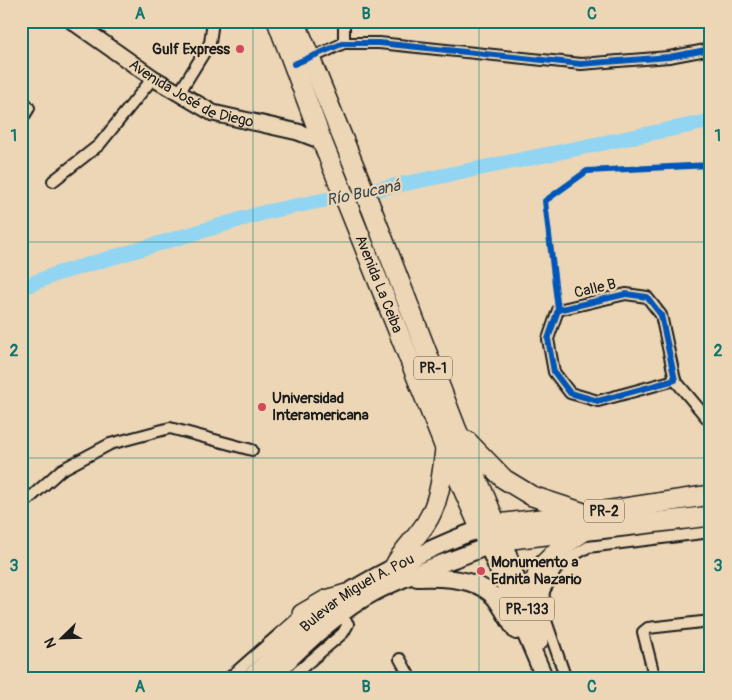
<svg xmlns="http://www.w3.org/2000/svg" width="732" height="700" font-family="Pangolin,sans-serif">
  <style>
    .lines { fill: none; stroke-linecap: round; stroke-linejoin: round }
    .river { stroke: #91d5f3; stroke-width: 15 }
    .street-casing { stroke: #1c1c1c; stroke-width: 14 }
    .secondary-casing { stroke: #1c1c1c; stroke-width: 19 }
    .primary-casing { stroke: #1c1c1c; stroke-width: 20 }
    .highway-casing { stroke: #1c1c1c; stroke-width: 22 }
    .street { stroke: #ecd6b5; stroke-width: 10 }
    .secondary { stroke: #ecd6b5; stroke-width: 15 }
    .primary { stroke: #ecd6b5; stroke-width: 16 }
    .highway { stroke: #ecd6b5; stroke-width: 19 }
    .cycleway-casing { stroke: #ecd6b5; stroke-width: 9 }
    .cycleway { stroke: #0057b8; stroke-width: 6 }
    .grid { fill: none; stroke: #0f766e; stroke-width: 1; stroke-opacity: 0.55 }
    .poi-dot { fill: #d1495b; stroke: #ecd6b5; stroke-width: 2 }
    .labels { text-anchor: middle; stroke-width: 4.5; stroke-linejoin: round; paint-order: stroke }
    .shield { fill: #ecd6b5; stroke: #5a544a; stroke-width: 1 }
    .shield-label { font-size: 14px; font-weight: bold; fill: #1c1c1c }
    .poi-label { font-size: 15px; font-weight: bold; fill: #1c1c1c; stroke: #ecd6b5; text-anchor: start }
    .street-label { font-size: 15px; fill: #1c1c1c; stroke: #ecd6b5 }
    .water-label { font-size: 16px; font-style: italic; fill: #394a52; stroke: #ecd6b5 }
    .neatline { fill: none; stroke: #0f766e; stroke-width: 2 }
    .grid-label { font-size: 16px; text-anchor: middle; font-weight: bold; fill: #0f766e }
  </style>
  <rect width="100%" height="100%" fill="#ecd6b5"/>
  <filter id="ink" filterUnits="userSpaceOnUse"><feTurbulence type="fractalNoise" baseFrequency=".02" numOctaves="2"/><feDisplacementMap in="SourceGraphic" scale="10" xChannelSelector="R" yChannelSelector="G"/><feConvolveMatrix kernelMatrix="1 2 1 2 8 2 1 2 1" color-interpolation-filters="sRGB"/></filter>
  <g filter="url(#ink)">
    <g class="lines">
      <path class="river" d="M 21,288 L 56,274 L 266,212 L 711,121"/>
      <defs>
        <path id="street" d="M 344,43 L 344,21
          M 307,60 L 344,43 L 379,43 L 581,64 L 669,57 L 711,49
          M 179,93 L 210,43 L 213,21
          M 21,97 L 29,108 L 21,121
          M 53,181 L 99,145 L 153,78
          M 626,294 L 647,297 L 661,315 L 675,380 L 598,401 L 570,393 L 554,372 L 548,339 L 558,310 Z
          M 675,380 L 711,423
          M 21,506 L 61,470 L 110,444 L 170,428 L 252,450
          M 400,659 L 411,679
          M 228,679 L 302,614
          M 289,679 L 343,633 L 348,624 L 340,615
          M 566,679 L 543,612 L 544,591 L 559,564 L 588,547 L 711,532
          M 655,679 L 643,632 L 648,628 L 711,621"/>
        <g id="secondary">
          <path id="s1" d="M 72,21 L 153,78 L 213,113 L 298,132 L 322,141"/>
        </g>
        <g id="primary">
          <path d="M 503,540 L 530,618"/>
          <path d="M 417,578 C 440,577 478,577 495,598 C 503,608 509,621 516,631"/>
          <path id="s2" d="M 248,679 C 280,650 311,618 346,594 C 367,580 388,570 410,559 C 433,548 456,537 481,529"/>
          <path d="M 269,679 C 302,648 335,613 375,592 C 411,573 451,561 488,546 L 545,679"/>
        </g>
        <g id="highway">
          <path id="s3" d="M 277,21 L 322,141 L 445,448 L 488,546 L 503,540 L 711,516"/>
          <path d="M 295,21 L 372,210 L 456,428 L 503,540"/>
          <path d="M 467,441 L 504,479 L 532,496 L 581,512"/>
          <path d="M 487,527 L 497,524 L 585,514 L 711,495"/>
          <path d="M 394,567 C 403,549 416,539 426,523 C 440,501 442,475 445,449"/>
          <path d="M 302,614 L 326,600 L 346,594"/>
          <path d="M 538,641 L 532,590 L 538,573 L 544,564 L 561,547 L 583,532"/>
        </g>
      </defs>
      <use href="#street" class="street-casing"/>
      <use href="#secondary" class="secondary-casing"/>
      <use href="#primary" class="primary-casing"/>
      <use href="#highway" class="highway-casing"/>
      <use href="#street" class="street"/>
      <use href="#secondary" class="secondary"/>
      <use href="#primary" class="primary"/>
      <use href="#highway" class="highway"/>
      <defs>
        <path id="cycleway" d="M 294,64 L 344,43 L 379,43 L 581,64 L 669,57 L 711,49
          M 626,294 L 647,297 L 661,315 L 675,380 L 598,401 L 570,393 L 554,372 L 548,339 L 558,310 Z
          M 558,310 L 545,201 L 587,171 L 711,165"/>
      </defs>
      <use href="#cycleway" class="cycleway-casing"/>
      <use href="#cycleway" class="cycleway"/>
    </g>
  </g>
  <path class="grid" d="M 253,21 L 253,679M 479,21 L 479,679M 21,242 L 711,242M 21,458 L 711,458"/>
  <g class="poi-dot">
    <circle cx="240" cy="49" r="5"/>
    <circle cx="262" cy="407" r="5"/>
    <circle cx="481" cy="571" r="5"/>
  </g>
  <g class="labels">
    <g class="shield">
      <rect x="414" y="356.5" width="38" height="23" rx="4"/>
      <rect x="584" y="499.5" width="40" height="23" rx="4"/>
      <rect x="499.5" y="597.5" width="55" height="23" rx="4"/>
    </g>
    <g class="shield-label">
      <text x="433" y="373">PR-1</text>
      <text x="604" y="516">PR-2</text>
      <text x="527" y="614">PR-133</text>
    </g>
    <g class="poi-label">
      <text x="230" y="54" text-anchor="end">Gulf Express</text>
      <text x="272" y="403">Universidad<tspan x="272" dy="17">Interamericana</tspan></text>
      <text x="491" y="567">Monumento a<tspan x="491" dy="17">Ednita Nazario</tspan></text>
    </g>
    <g class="street-label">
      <text dy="5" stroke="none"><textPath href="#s1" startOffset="141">Avenida José de Diego</textPath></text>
      <text dy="5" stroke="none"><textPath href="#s3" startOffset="282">Avenida La Ceiba</textPath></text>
      <text transform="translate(595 288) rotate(-13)" y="5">Calle B</text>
      <text dy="5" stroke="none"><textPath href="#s2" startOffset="140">Bulevar Miguel A. Pou</textPath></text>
    </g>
    <g class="water-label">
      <text transform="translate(363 192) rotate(-12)" y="6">Río Bucaná</text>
    </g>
  </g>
  <rect width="732" height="700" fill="none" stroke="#ecd6b5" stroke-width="55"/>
  <g transform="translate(62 638) rotate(247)" stroke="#ecd6b5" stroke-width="4" paint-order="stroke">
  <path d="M0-4L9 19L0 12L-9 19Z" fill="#1c1c1c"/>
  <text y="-8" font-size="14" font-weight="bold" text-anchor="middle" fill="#1c1c1c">N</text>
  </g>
  <rect x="28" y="28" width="676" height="644" class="neatline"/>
  <g class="grid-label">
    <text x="140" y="19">A</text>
    <text x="366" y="19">B</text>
    <text x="592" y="19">C</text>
    <text x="14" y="141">1</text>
    <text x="718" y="141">1</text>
    <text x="14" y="356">2</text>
    <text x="718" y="356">2</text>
    <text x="14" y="571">3</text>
    <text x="718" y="571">3</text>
    <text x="140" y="692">A</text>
    <text x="366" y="692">B</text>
    <text x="592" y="692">C</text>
  </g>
</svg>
